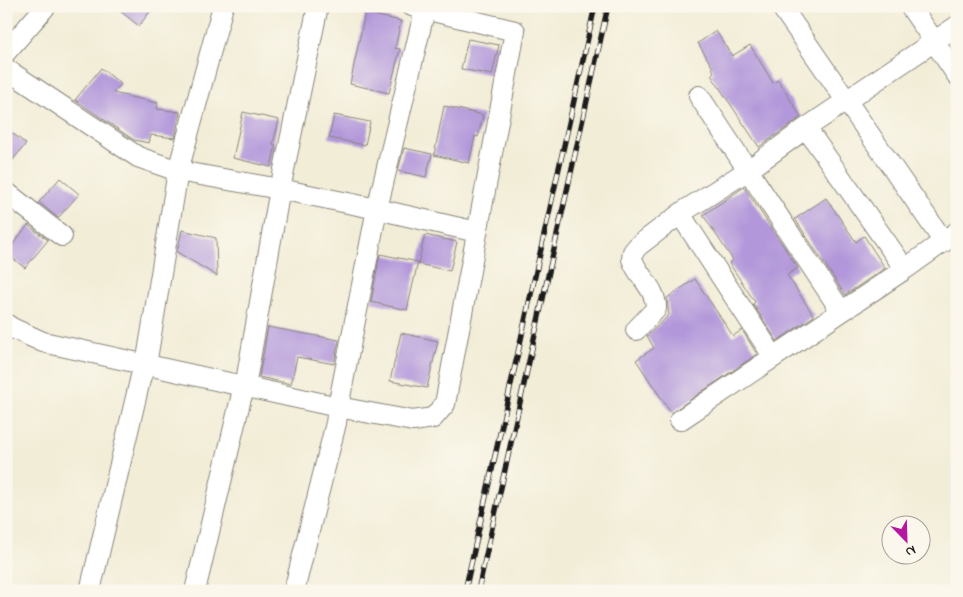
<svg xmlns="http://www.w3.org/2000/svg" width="963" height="597" font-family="'Indie Flower',sans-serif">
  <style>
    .building { fill: #b298da }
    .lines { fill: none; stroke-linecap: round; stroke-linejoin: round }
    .minor-casing { stroke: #87847a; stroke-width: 22 }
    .minor { stroke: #fff; stroke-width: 20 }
    .rail-casing { stroke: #1c1c1c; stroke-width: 5.5 }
    .rail { stroke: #fbf7ec; stroke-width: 4; stroke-dasharray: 11; stroke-linecap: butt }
  </style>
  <rect width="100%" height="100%" fill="#fbf7ec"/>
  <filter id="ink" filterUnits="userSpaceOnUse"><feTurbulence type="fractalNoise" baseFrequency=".02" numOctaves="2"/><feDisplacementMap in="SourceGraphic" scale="10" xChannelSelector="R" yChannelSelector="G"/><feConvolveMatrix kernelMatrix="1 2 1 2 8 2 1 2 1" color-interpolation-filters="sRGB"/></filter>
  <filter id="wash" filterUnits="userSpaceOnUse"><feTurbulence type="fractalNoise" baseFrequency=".0096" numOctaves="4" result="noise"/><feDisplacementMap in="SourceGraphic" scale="20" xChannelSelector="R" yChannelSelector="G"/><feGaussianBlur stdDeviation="1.12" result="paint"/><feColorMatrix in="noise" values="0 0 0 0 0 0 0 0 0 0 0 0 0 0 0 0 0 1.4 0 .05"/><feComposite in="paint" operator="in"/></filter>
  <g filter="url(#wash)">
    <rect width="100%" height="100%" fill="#f2edd7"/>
    <g id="blocks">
      <path class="building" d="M 114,6 L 154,6 L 139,26 Z
        M 365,13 L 401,21 L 395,48 L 400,49 L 389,93 L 350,84 Z
        M 716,31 L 732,56 L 750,45 L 773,83 L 778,80 L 801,117 L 759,147 L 711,75 L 714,72 L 712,68 L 713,68 L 698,43 Z
        M 468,39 L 499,45 L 492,75 L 461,69 Z
        M 101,68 L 121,84 L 113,93 L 158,103 L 157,109 L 180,112 L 175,138 L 151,135 L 149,143 L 134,140 L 75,100 Z
        M 444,106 L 483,115 L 478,137 L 475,136 L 469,163 L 434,155 Z
        M 243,112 L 279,120 L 273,144 L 276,145 L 271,167 L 233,158 Z
        M 334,115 L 370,122 L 365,145 L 329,138 Z
        M 6,128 L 26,144 L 6,168 Z
        M 404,148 L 432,154 L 426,177 L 398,171 Z
        M 60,178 L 79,194 L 58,218 L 39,202 Z
        M 744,187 L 798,268 L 787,275 L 814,316 L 777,341 L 753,304 L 755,302 L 729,263 L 733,260 L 703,215 Z
        M 826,198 L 856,242 L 864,236 L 885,268 L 845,295 L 795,219 Z
        M 28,225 L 48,240 L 25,268 L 6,253 Z
        M 182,230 L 216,238 L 217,276 L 177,252 Z
        M 425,235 L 457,242 L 450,271 L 418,264 Z
        M 380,254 L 418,262 L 407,310 L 371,302 Z
        M 695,279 L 733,336 L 742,330 L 757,354 L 671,413 L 636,360 L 654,348 L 647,336 L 669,315 L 667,298 Z
        M 268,327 L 339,340 L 334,364 L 297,357 L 291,384 L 259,377 Z
        M 401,333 L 438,341 L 427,388 L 390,381 Z"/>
    </g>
  </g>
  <g filter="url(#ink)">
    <use href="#blocks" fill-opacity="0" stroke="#87847a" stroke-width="1"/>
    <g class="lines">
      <defs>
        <path id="minor" d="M 781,6 L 944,242
          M 910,6 L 957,75
          M 425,9 L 377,209 L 477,232
          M 957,26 L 806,128 L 905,269 L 957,232
          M 6,52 L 46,6
          M 6,69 L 138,157 L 178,171 L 280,189 L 377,209 L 338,407 L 336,423 L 294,591
          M 699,96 L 841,311
          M 6,192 L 62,236
          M 680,214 L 773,356
          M 6,324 L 12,328 L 43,342 L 338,407 L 413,421 L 433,418 L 445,404 L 515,31 L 412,6
          M 636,330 L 656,309 C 657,289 638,277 632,259 L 633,252 L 638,246 L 684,211 L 747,171 L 806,128
          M 680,420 L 905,269
          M 90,591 L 141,376 L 146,365 L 178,171 L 223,6
          M 195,591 L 241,398 L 245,387 L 280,189 L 318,6"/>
      </defs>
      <use href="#minor" class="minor-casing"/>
      <use href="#minor" class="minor"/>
      <defs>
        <path id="rail" d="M 465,591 L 595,6
          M 478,591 L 608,6"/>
      </defs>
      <use href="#rail" class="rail-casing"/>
      <use href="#rail" class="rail"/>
    </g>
  </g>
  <rect width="963" height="597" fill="none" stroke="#fbf7ec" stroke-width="25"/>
  <g transform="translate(906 540) rotate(157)"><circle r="24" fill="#fbf7ec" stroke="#a29f99"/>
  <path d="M0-4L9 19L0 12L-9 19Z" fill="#b5179e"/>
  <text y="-8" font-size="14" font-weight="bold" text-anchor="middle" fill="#1c1c1c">N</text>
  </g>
</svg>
